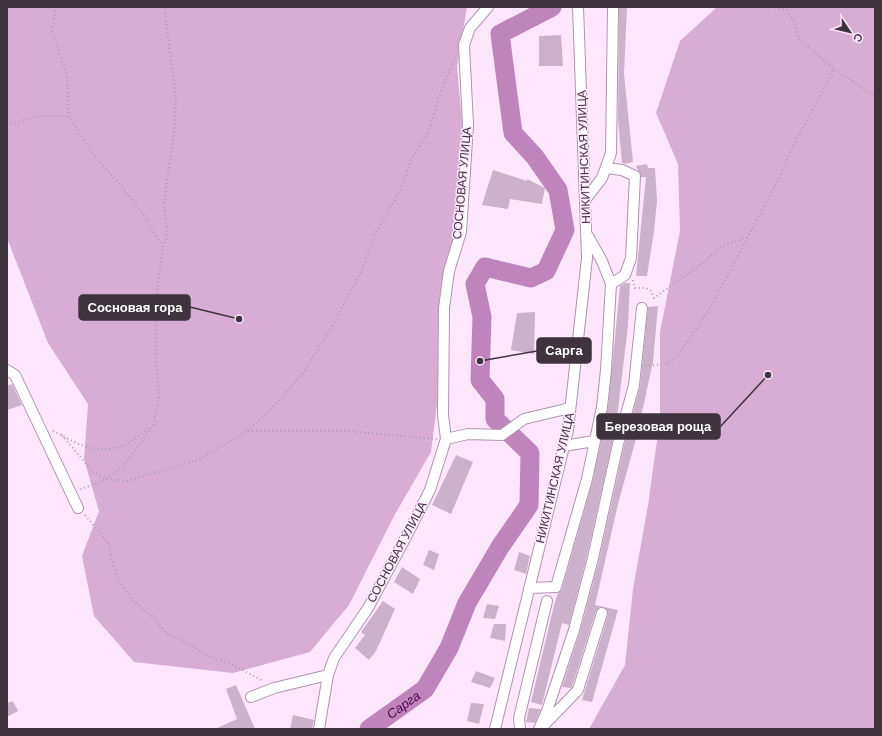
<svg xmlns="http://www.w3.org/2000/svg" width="882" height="736" font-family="Helvetica,sans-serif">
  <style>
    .green { fill: #d7add4 }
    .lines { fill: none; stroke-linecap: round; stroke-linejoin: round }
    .river { stroke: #bf84bb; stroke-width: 19 }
    .building { fill: #ccb1ca }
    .minor-casing { stroke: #af95ad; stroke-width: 12 }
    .path { stroke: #ac9aaa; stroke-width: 2; stroke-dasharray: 1 3; stroke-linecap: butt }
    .minor { stroke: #fff; stroke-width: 10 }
    .labels { text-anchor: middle; stroke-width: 3; stroke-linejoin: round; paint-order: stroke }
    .street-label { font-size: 12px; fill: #3f343e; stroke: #fee7fc }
    .water-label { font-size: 13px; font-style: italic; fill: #4c004b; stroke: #fee7fc }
    .leader { fill: none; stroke: #3f343e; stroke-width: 1.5 }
    .callout-dot { fill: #3f343e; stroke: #fee7fc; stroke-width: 1.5 }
    .callout { fill: #3f343e; stroke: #3f343e; stroke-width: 1.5 }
    .callout-label { font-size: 13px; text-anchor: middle; font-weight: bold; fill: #fff }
  </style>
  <rect width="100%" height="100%" fill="#fee7fc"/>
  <path class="green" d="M 7,7 L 467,7 L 457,67 L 463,133 L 456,231 L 441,295 L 439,388 L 431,452 L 394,516 L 349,605 L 310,652 L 233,673 L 134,662 L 94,616 L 82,556 L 99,511 L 84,459 L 88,404 L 48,343 L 7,238 Z
    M 717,7 L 875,7 L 875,729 L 589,729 L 625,665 L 633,589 L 648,505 L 660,419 L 660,332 L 680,231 L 678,164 L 656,113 L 680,41 Z"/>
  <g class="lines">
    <path class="river" id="s1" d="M 369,729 L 425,689 L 449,648 L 467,603 L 500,547 L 529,505 L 530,453 L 495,419 L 495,399 L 480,380 L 482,317 L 475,284 L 485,267 L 531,278 L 546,271 L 565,230 L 558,190 L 535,157 L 513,133 L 500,34 L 552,7"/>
  </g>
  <path class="building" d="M 619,7 L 627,7 L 624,74 L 633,162 L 625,164 L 622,163 L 618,120 Z
    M 561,35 L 563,66 L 539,66 L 539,36 Z
    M 647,164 L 648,168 L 655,168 L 657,201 L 654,231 L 647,276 L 636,276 L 646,177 L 641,177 L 636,166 Z
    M 493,170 L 527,181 L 527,179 L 545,188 L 542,204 L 510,199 L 508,209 L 482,205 Z
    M 625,283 L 630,283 L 628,326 L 616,426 L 587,556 L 569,625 L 562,623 L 542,705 L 531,702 L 554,605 L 558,593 L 562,589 L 593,480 L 608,408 L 620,286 Z
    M 658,306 L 653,362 L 637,435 L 618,504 L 595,605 L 618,610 L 592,702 L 582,700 L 608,615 L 608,611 L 604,607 L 600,607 L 596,611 L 572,687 L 571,688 L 562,687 L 580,632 L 599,560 L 624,446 L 640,387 L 648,307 Z
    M 535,312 L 534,354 L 511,350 L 517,313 Z
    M 12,384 L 22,405 L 7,410 L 7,386 Z
    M 456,455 L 473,462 L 451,514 L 432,505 Z
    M 429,550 L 439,554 L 434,570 L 423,565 Z
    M 519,552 L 530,556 L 526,574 L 514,570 Z
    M 402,567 L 420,579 L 413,594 L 394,582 Z
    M 383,601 L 395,609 L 376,651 L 369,660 L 355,648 L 365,635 L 361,632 Z
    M 487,604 L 499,606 L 495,619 L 483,618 Z
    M 494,624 L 506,624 L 505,641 L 490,638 Z
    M 476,671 L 495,678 L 490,688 L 471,682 Z
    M 236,685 L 255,729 L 215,729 L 237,719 L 226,689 Z
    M 13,701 L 18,711 L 7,717 L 7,703 Z
    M 471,703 L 484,704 L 479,724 L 467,721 Z
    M 529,708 L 541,709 L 535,723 L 526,722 Z
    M 293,715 L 314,720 L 312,729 L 290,729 Z"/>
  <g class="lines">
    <defs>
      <path id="minor" d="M 606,168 L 622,170 L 635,176 L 631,258 L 625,275 L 611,284
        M 585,200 L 602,178 L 611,153 L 613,7
        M 7,370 L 15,375 L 78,508
        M 446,439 L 468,434 L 502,435 L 524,419 L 570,408
        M 564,446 L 594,441
        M 529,588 L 556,587 L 587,479 L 602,407 L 606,370 L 611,284 L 602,261 L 588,236
        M 251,697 L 274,688 L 328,675
        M 543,726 L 578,690 L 602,613
        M 319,729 L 328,675 L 334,658 L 368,608 L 405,539 L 430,490 L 446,439 L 443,415 L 444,308 L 449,271 L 461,232 L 468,125 L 464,45 L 470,28 L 488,7
        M 495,729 L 568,430 L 587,258 L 578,7
        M 520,729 L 519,718 L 547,601
        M 539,729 L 547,711 L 574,630 L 593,558 L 618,444 L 634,385 L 642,308"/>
    </defs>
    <use href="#minor" class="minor-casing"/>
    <path class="path" d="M 56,7 L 52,31 L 67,75 L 69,116 L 93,154 L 118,182 L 143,214 L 163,247 L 157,290 L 156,357 L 159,397 L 153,426 L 123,467 L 107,479 L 79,490
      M 771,7 L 787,10 L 794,22 L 798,38 L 829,65 L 875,97
      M 7,125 L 39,116 L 69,116
      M 163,247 L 167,235 L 164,204 L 174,132 L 176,97 L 165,14 L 166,7
      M 633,280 L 635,288 L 646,288 L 651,291 L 654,298 L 703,263 L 719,248 L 747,237
      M 645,366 L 666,364 L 677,357 L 711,307 L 780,176 L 793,146 L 835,68
      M 53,431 C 74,442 96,456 121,446 C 131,443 141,434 150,428
      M 247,431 L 279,401 L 304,372 L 336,319 L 362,270 L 375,234 L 401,189 L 412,158 L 426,136 L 433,119 L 439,96 L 455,57
      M 62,435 L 93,472 L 107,479 L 127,481 L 197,460 L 247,431 L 346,431 L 437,439
      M 85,515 L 109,544 L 113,566 L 118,578 L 132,600 L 154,618 L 166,633 L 189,644 L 210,657 L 231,664 L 263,681"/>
    <use href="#minor" class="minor"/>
  </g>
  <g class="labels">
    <g class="street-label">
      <text transform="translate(584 157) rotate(-92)" y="4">НИКИТИНСКАЯ УЛИЦА</text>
      <text transform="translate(462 183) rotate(-85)" y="4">СОСНОВАЯ УЛИЦА</text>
      <text transform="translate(555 478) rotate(-77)" y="4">НИКИТИНСКАЯ УЛИЦА</text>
      <text transform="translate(397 552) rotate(-62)" y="4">СОСНОВАЯ УЛИЦА</text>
    </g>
    <g class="water-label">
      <text dy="5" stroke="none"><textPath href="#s1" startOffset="42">Сарга</textPath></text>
    </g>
  </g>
  <path class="leader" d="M239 319L190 307M480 361L537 351M768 375L720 427"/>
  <g class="callout-dot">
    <circle cx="239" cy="319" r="4"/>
    <circle cx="480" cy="361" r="4"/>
    <circle cx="768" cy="375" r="4"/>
  </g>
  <g class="callout">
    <rect x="79" y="295" width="111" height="25" rx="4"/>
    <rect x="537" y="338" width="54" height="25" rx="4"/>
    <rect x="597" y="414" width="123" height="25" rx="4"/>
  </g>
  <g class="callout-label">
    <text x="135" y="312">Сосновая гора</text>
    <text x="564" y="355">Сарга</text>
    <text x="658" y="431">Березовая роща</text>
  </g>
  <rect width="882" height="736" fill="none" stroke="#3f343e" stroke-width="16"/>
  <g transform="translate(850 32) rotate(125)" stroke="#fee7fc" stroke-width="3" paint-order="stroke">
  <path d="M0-3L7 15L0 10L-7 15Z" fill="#3f343e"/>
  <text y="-6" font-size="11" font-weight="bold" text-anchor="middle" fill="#3f343e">С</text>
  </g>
</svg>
